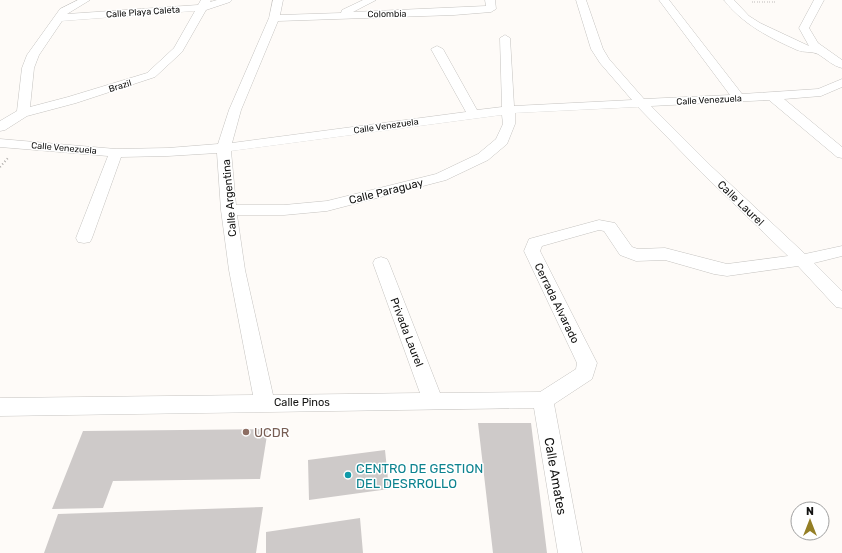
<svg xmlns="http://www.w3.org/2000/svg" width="842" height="553" font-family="Rubik,sans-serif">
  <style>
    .building { fill: #cecac9 }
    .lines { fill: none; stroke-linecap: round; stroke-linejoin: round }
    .street-casing { stroke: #c5c3c0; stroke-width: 1 }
    .path-far1 { stroke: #aaa8a6; stroke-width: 1.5; stroke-dasharray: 0.5 2; stroke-linecap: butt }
    .path { stroke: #aaa8a6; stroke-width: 2; stroke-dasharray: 1 2.5; stroke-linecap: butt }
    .street { fill: #fff; fill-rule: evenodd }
    .education-dot { fill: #8d6e63; stroke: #fff; stroke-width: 1.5 }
    .culture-dot { fill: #0f9aa8; stroke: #fff; stroke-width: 1.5 }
    .labels { text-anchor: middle; stroke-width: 3; stroke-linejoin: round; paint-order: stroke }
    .far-street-label { font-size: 9px; fill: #121211; stroke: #fff }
    .street-label { font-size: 11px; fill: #121211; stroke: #fff }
    .near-education-label { font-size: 13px; fill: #785e54; stroke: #fff; text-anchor: start }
    .near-culture-label { font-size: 13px; fill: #0d838f; stroke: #fff; text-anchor: start }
    .near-street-label { font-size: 13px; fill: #121211; stroke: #fff }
  </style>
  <rect width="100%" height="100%" fill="#fefbf8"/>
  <path class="building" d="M 478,423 L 531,423 L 547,553 L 493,553 Z
    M 268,429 L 260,479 L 113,481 L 103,508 L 52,509 L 83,431 Z
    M 385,450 L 389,489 L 309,500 L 308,460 Z
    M 263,507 L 256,553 L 44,553 L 58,514 Z
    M 360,518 L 363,553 L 266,553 L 266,532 Z"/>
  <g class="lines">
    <defs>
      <path id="street" d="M 78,0 L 90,0 L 67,14 L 198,5 L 201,0 L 211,0 L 210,2 L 217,0 L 232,0 L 230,2 L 206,10 L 182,52 L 155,77 L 76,103 L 27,116 L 5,130 L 0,131 L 0,121 L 17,111 L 22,68 L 27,55 L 60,9 ZM 195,11 L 174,48 L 147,73 L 68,97 L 30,107 L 34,68 L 39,55 L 62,21 Z
        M 273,0 L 283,0 L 280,15 L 341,13 L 342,10 L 363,0 L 376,0 L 353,12 L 486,6 L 485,0 L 495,0 L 496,9 L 491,12 L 454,15 L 278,21 L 241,110 L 232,143 L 466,112 L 431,49 L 437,46 L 443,49 L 477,110 L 502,107 L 500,38 L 505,35 L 510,38 L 514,106 L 632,100 L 600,63 L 591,49 L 576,0 L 586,0 L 603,49 L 609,59 L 644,99 L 730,95 L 659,0 L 669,0 L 742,94 L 818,89 L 842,79 L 842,87 L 821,96 L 784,99 L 842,147 L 842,158 L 837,157 L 769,100 L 651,106 L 712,167 L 805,254 L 842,246 L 842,256 L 814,263 L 842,291 L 842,308 L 836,307 L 798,266 L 727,276 L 714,274 L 665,260 L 636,261 L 620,255 L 604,231 L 599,230 L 542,246 L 540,251 L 597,363 L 592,379 L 554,404 L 582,553 L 558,553 L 534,408 L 0,416 L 0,398 L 253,395 L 229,270 L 221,210 L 217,153 L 168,156 L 121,157 L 92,238 L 90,242 L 84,243 L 78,242 L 76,238 L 108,156 L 0,147 L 0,139 L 116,149 L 168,148 L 218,144 L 229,110 L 269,18 ZM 638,107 L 702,173 L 788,256 L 727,264 L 665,248 L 638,249 L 632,247 L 615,223 L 599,220 L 529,239 L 524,251 L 577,363 L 576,369 L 540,392 L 440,393 L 389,263 L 387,259 L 381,257 L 375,259 L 373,263 L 420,393 L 273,395 L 245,270 L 237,215 L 284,215 L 327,211 L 446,180 L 488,160 L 507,144 L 515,124 L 515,113 ZM 502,115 L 503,124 L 496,139 L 478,154 L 436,174 L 327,201 L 284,205 L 236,205 L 231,151 Z
        M 724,0 L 734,0 L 749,16 L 760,23 L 809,46 L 799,28 L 814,0 L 824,0 L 809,28 L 818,43 L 842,60 L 842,68 C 833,66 826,59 818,54 C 812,51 804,53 797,50 C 770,38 742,24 724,0 Z"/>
    </defs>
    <use href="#street" class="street-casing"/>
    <path class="path-far1" d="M 752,2 L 775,2"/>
    <path class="path" d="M 0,167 L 8,158"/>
    <use href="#street" class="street"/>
  </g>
  <circle class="education-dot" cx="246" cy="432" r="4"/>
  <circle class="culture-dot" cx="348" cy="475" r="4"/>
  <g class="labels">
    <g class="far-street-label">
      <text transform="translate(143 12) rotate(-4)" y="3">Calle Playa Caleta</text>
      <text transform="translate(387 14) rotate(-1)" y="3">Colombia</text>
      <text transform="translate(120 86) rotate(-17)" y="3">Brazil</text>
      <text transform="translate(709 100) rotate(-3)" y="3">Calle Venezuela</text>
      <text transform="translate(386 126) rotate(-8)" y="3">Calle Venezuela</text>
      <text transform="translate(64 148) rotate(5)" y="3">Calle Venezuela</text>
    </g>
    <g class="street-label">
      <text transform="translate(386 191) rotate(-14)" y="4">Calle Paraguay</text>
      <text transform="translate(229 198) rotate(-95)" y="4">Calle Argentina</text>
      <text transform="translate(741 203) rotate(44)" y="4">Calle Laurel</text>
      <text transform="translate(557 303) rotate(64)" y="4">Cerrada Alvarado</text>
      <text transform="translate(407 332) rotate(69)" y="4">Privada Laurel</text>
      <text x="302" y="406">Calle Pinos</text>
    </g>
    <g class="near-education-label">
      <text x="254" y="437">UCDR</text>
    </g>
    <g class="near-culture-label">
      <text x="356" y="473">CENTRO DE GESTION<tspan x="356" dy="15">DEL DESRROLLO</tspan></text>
    </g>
    <g class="near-street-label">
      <text transform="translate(556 476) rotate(80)" y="5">Calle Amates</text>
    </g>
  </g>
  <g transform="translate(810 521)"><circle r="19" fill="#ffffff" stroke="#a0a0a0"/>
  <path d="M0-3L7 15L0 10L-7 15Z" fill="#947f26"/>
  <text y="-6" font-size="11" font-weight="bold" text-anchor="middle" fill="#121211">N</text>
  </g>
</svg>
